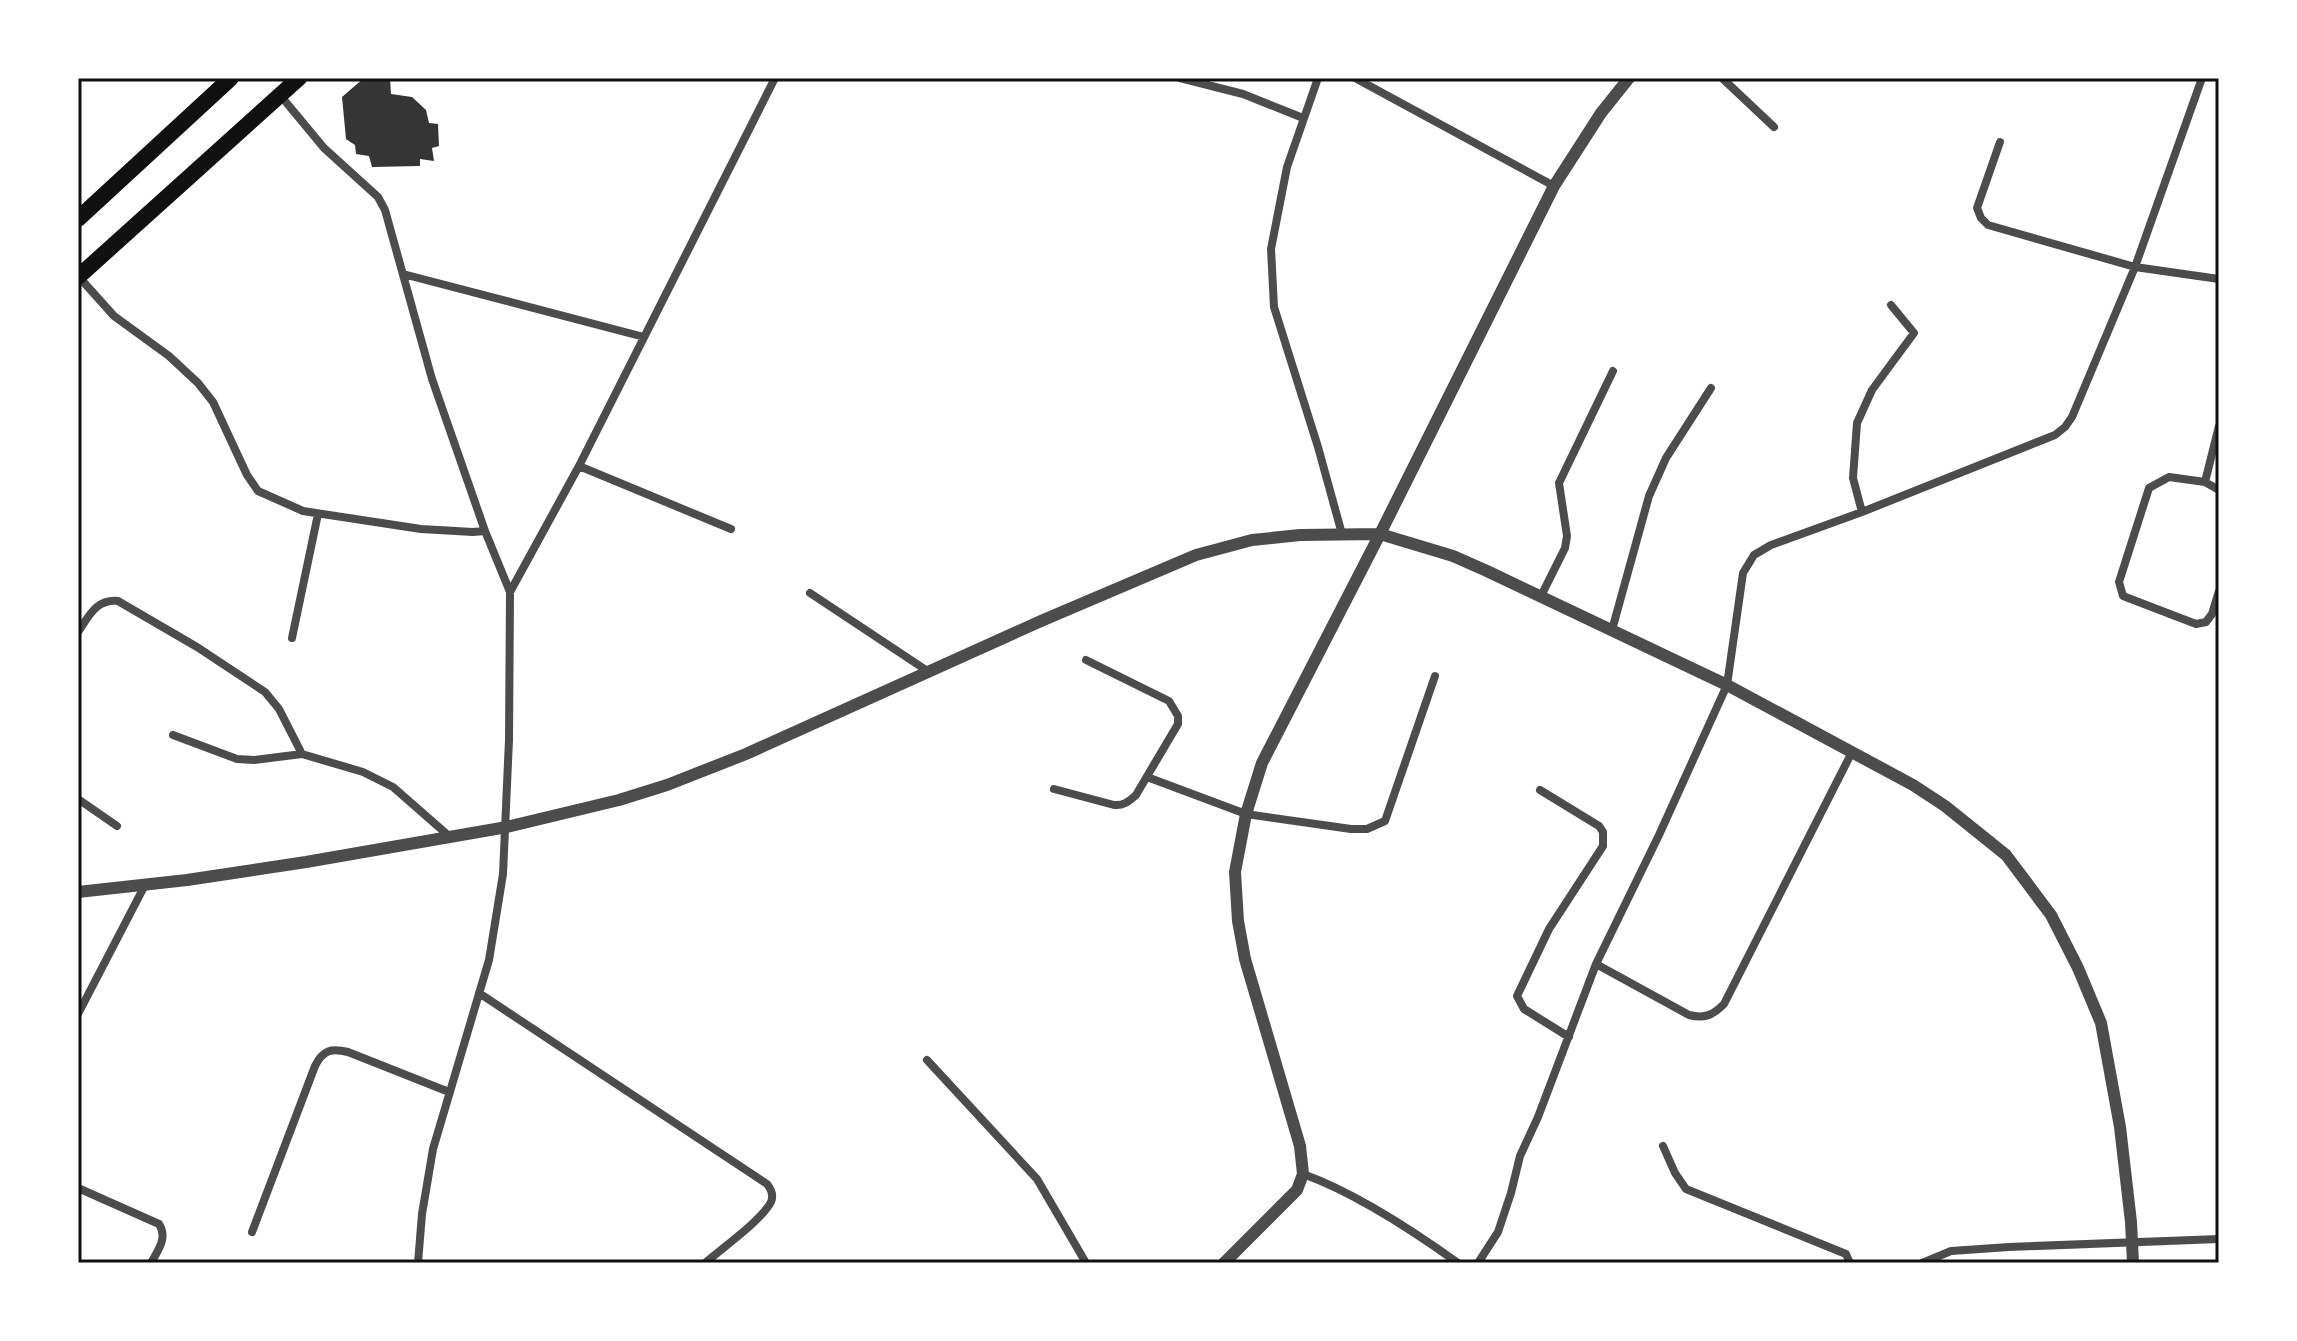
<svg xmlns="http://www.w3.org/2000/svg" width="2297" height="1341" font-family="'Exo 2',sans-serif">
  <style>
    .building { fill: #353535 }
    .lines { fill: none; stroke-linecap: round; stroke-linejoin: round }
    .minor { stroke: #4c4c4c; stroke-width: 8 }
    .tertiary { stroke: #4c4c4c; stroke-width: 12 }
    .primary { stroke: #111; stroke-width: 16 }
    .neatline { fill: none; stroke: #111; stroke-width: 3 }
  </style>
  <rect width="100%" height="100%" fill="#fff"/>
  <path class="building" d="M 364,78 L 390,78 L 391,94 L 412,97 L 426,110 L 429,123 L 438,124 L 439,146 L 432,148 L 434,161 L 420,159 L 420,166 L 372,167 L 369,156 L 356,154 L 355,145 L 346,139 L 342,97 Z"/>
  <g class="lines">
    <path class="minor" d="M 1180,78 L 1243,94 L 1303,118
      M 1318,78 L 1287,167 L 1271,249 L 1274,307 L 1318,447 L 1342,534
      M 1355,78 L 1554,186
      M 1722,78 L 1774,127
      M 280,95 L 324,148 L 378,197 L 385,210 L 432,379 L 485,531 L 510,592 L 509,740 L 503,874 L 489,960 L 433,1149 L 422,1214 L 418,1263
      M 2000,142 L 1977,208 L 1981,218 L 1988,225 L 2135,267 L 2219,279
      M 403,274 L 644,337
      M 79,277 L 114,316 L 169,356 L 198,383 L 213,402 L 247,475 L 258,491 L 303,511 L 421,529 L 473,532 L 485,531
      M 579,466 L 731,529
      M 2205,482 L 2219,426
      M 2219,490 L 2205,482 L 2169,477 L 2149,488 L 2119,582 L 2123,596 L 2196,624 L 2206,622 L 2212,614 L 2219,591
      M 1862,512 L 1853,478 L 1857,423 L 1872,390 L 1914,333 L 1891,305
      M 510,592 L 579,466 L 775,78
      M 810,593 L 929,672
      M 1541,596 L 1565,548 L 1567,536 L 1559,483 L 1613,371
      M 1612,630 L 1649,496 L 1666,458 L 1711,388
      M 78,632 C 89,616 96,599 118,601 L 197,647 L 265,692 L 279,709 L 302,754
      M 292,638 L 318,514
      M 173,735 L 237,759 L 254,760 L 302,754 L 363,772 L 393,787 L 449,836
      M 1147,777 L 1246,814 L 1351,829 L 1367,829 L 1385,821 L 1435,676
      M 1054,789 L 1114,805 C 1124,806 1129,801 1136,795 L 1178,724 L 1178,716 L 1169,701 L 1086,660
      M 1540,790 L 1599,826 L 1603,832 L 1603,846 L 1549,929 L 1517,996 L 1524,1009 L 1569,1037
      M 78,799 L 117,826
      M 1596,964 L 1689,1015 C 1705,1019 1713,1015 1724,1004 L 1852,752
      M 479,993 L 767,1184 C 771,1189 774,1195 771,1202 C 761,1221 722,1248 705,1263
      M 78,1014 L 145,885
      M 927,1060 L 1037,1179 L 1086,1263
      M 1663,1146 L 1675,1173 L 1686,1189 L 1846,1254 L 1850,1263
      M 1303,1174 C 1356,1193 1412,1230 1458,1263
      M 78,1188 L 159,1224 C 168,1238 158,1250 151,1263
      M 252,1232 L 315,1066 C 323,1050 331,1048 348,1052 L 449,1092
      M 1478,1263 L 1498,1232 L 1511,1193 L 1520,1156 L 1538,1117 L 1596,964 L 1659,835 L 1727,685 L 1743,573 L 1754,555 L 1771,545 L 1862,512 L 2055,435 L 2065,427 L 2072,417 L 2135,267 L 2202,78
      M 1922,1263 L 1951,1251 L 2009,1247 L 2219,1239"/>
    <path class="tertiary" d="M 78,892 L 187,880 L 306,862 L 507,827 L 619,800 L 667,785 L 746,754 L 1041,621 L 1196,555 L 1252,540 L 1300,535 L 1380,534 L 1453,556 L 1487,571 L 1727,685 L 1913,785 L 1945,806 L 2006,855 L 2051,915 L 2078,968 L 2101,1023 L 2120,1127 L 2131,1222 L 2133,1263
      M 1224,1263 L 1297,1190 L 1303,1174 L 1300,1146 L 1245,959 L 1238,921 L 1235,872 L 1246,814 L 1262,763 L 1380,534 L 1554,186 L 1601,113 L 1629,78"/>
    <path class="primary" d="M 78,219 L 231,78
      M 78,277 L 299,78"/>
  </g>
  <rect width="2297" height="1341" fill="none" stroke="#ffffff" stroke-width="160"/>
  <rect x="80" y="80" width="2137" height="1181" class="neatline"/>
</svg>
